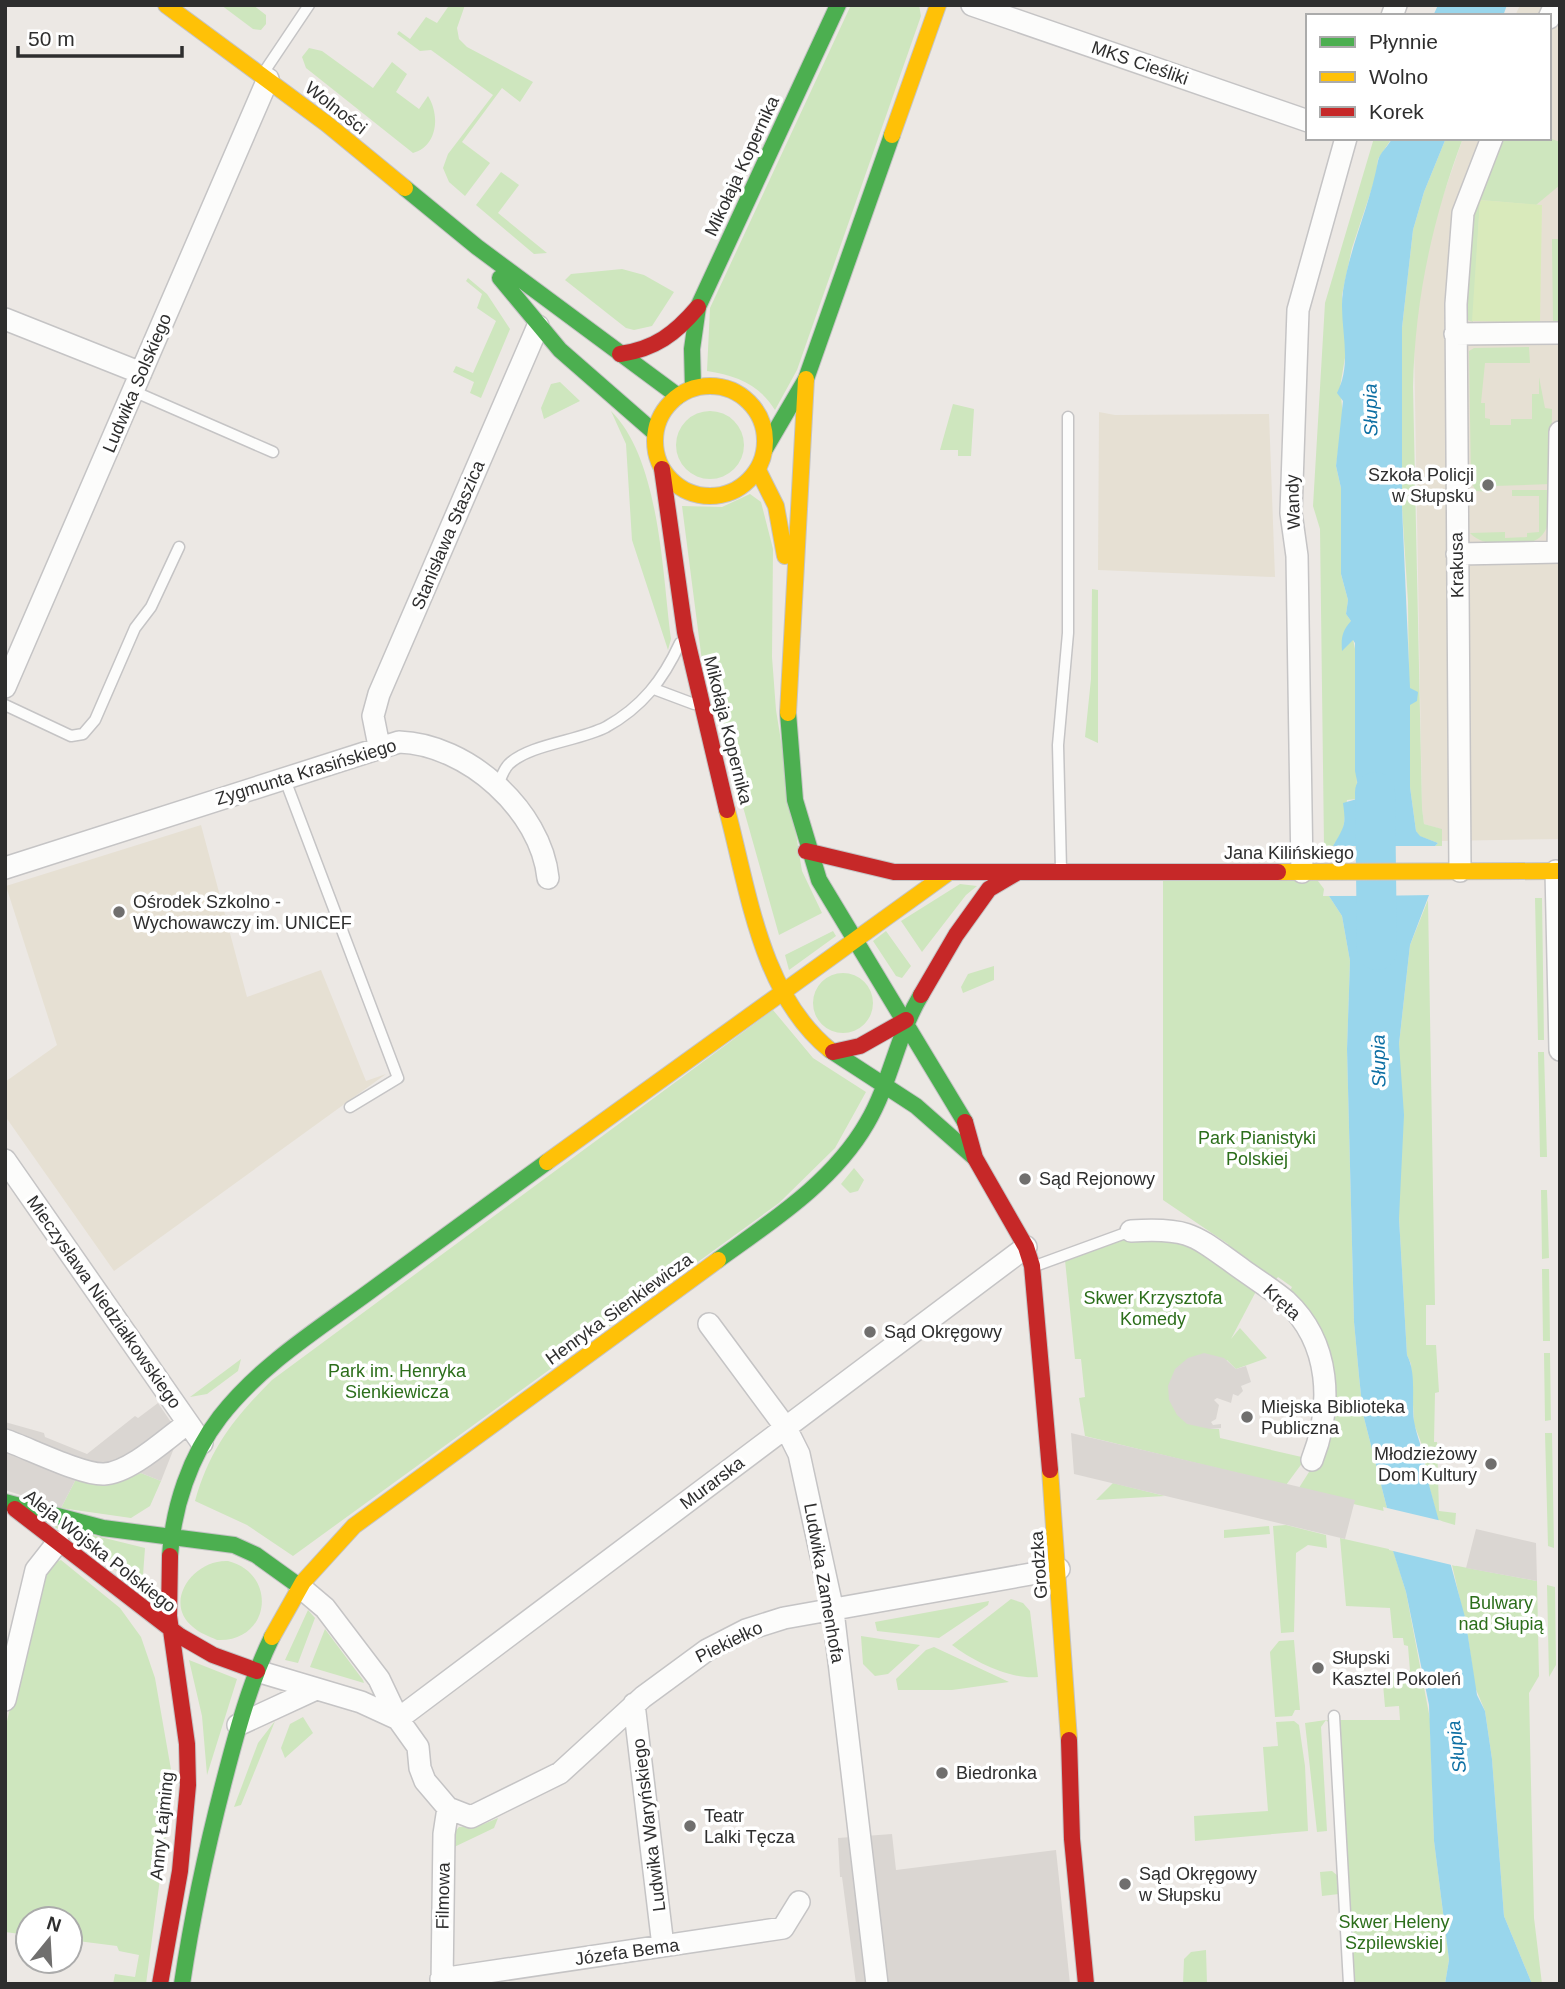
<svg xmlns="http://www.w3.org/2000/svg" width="1565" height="1989" font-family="Arial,sans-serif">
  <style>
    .education { fill: #e6e0d3 }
    .green { fill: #cee6be }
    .pitch { fill: #d9eabb }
    .plaza { fill: #dad6d2 }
    .water { fill: #99d6ec }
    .pier { fill: #ece8e4 }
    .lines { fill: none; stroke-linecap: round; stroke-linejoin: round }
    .river { stroke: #99d6ec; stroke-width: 40 }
    .lane-casing { stroke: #c5c4c5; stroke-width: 13 }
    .street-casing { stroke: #c5c4c5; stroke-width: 24 }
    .fast-casing { stroke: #c5c4c5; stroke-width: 18 }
    .slow-casing { stroke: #c5c4c5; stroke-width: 18 }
    .jam-casing { stroke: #c5c4c5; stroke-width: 18 }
    .lane { stroke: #fcfcfb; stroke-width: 10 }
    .street { stroke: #fcfcfb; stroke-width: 21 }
    .fast { stroke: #4caf50; stroke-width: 16 }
    .slow { stroke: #ffc107; stroke-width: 16 }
    .jam { stroke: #c62828; stroke-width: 16 }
    .poi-dot { fill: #706f6e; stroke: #fff; stroke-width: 2.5 }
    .labels { text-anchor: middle; stroke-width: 7; stroke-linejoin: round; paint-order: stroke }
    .street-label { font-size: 18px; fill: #2e2e2e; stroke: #fff }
    .poi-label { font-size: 18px; fill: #2e2e2e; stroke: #fff; text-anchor: start }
    .park-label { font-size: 18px; fill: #2c6e1b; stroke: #fff }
    .water-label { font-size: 19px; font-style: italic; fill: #0d6fa3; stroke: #fff }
  </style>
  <rect width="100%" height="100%" fill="#ece8e4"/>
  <path class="education" d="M 1520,5 L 1560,5 L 1560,839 L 1442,841 L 1441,829 L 1424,824 L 1422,808 L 1414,339 L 1419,298 L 1435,219 L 1463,138 L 1549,138 L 1549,16 L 1515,16 Z
    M 1099,412 L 1115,415 L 1269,414 L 1275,577 L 1098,570 Z
    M 201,825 L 247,997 L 321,970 L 366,1081 L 386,1074 L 114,1271 L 5,1116 L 5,1082 L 57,1045 L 6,886 Z"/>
  <path class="green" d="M 221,5 L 253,5 L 266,15 L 266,24 L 261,30 L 253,29 Z
    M 446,5 L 465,5 L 457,28 L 459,39 L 467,47 L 533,82 L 520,102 L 502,88 L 462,142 L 490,163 L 465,196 L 449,182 L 443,168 L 448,154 L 493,95 L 431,50 L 420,51 L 397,34 L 399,31 L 410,39 L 426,17 L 437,23 L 448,7 Z
    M 851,5 L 919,5 L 921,16 L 797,370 L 775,410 C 758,383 736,376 707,371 L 710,308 Z
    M 309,48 L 322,51 L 373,88 L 392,62 L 407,74 L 396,92 L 419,109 L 428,96 C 440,115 438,146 413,153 L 306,68 L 302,57 Z
    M 1374,138 L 1392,138 L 1378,159 L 1376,176 L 1352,248 L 1342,295 L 1346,352 L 1340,387 L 1343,416 L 1336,466 L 1341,488 L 1341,574 L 1348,600 L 1346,614 L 1351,621 L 1349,642 L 1353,639 L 1356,654 L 1357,799 L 1347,800 L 1343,831 L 1333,846 L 1324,846 L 1320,529 L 1313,506 L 1325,303 Z
    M 1446,138 L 1463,138 C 1432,220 1415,300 1413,387 L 1422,808 L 1424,824 L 1442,829 L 1442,846 L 1435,846 L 1438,843 L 1419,836 L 1416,831 L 1410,787 L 1408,602 L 1402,507 L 1402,328 L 1413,230 L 1424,192 Z
    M 1499,138 L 1549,138 L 1560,142 L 1560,185 L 1536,205 L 1480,200 L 1473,322 L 1465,319 L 1472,212 Z
    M 501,172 L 519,185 L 498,213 L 547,253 L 534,254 L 476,205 Z
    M 1552,239 L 1560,239 L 1560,323 L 1553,323 Z
    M 622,269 L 644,275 L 674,292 L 652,326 L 634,330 L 626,328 L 565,280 L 571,274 Z
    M 468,278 L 487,294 L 510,329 L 481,398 L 470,393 L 474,382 L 453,372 L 456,366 L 473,373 L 496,321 L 477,308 L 482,294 L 466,281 Z
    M 1529,347 L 1530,363 L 1485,363 L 1481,403 L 1485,403 L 1485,418 L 1490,419 L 1490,425 L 1511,425 L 1511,419 L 1532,419 L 1532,394 L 1539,394 L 1539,377 L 1545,408 L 1552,409 L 1551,484 L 1494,486 L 1493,492 L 1476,491 L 1471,482 L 1469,351 L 1474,348 Z
    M 560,382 L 580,401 L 544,419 L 541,408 L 551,384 Z
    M 953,404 L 974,409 L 971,456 L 958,456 L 958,450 L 940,450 Z
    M676 445a34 34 0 1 1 68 0a34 34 0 1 1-68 0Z
    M 611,411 C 660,460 662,571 671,639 L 668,650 L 632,540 L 626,444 Z
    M 1512,490 L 1551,490 C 1550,505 1552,522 1543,534 C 1531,551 1482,548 1470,533 L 1505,532 L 1505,538 L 1527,537 L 1527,533 L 1539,532 L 1539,496 L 1512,496 Z
    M 750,494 L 761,502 L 773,549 L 772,657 L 776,710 L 802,871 L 822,913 L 779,935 L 702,661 L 682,506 L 722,507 Z
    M 1092,589 L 1098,590 L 1098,743 L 1085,737 L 1091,679 Z
    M 1163,881 L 1318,881 L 1324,889 L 1323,896 L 1329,896 L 1342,916 L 1350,961 L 1347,1049 L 1354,1322 L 1359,1376 L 1363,1414 L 1388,1512 L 1297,1491 L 1321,1453 L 1330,1390 L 1287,1296 L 1292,1287 L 1278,1277 L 1272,1284 L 1263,1278 L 1231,1339 L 1240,1328 L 1267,1358 L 1236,1369 L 1227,1360 L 1213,1375 L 1210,1429 L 1219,1429 L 1220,1438 L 1306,1458 L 1286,1485 L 1085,1436 L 1079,1398 L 1085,1397 L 1081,1359 L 1075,1359 L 1065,1260 L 1127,1227 L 1223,1250 L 1228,1244 L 1163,1200 Z
    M 960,884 L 977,886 L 966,895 L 922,952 L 901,921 Z
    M 1535,898 L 1542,898 L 1544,1040 L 1538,1040 Z
    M 1428,900 L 1435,1305 L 1426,1305 L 1426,1345 L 1436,1345 L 1439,1392 L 1435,1393 L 1434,1442 L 1437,1442 L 1439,1511 L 1456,1513 L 1455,1525 L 1438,1520 L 1425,1470 L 1425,1453 L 1414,1424 L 1411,1364 L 1407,1355 L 1399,1218 L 1399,1044 L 1410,945 Z
    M 833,931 L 836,936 L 789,970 L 785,955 Z
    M 886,931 L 911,966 L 902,978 L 896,976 L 873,941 Z
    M 994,966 L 994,980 L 963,993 L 961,987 L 968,974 Z
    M813 1003a30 30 0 1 1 60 0a30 30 0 1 1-60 0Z
    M 773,1010 L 813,1058 L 866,1092 L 835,1148 L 779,1203 L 293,1556 L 247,1525 L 195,1501 C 210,1448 234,1418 272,1380 Z
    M 1538,1052 L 1544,1052 L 1547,1157 L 1540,1157 Z
    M 854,1168 L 864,1180 L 858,1191 L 850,1193 L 841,1184 Z
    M 1541,1190 L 1547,1190 L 1549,1258 L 1542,1259 Z
    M 1542,1269 L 1549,1269 L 1550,1341 L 1543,1341 Z
    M 1544,1353 L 1550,1353 L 1551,1420 L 1545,1421 Z
    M 241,1359 L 238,1371 L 207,1394 L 190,1397 Z
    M 1545,1433 L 1552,1433 L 1554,1548 L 1548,1546 Z
    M 141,1473 L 161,1481 L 150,1506 L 131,1518 L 61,1508 L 76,1479 L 127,1479 Z
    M 1113,1483 L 1165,1496 L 1096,1500 Z
    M 52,1525 L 145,1548 L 142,1589 Z
    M 1286,1525 L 1326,1535 L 1327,1548 L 1308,1545 L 1296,1553 L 1294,1632 L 1281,1633 L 1273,1526 Z
    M 1269,1526 L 1270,1534 L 1224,1538 L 1224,1530 Z
    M 1340,1538 L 1393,1550 L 1406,1592 L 1430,1719 L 1434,1841 L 1449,1960 L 1445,1984 L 1344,1984 L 1339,1894 L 1322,1896 L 1320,1872 L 1332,1871 L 1338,1876 L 1330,1724 L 1326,1720 L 1321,1727 L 1327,1831 L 1317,1832 L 1305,1723 L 1326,1720 L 1400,1720 L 1399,1706 L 1385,1707 L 1382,1673 L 1410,1671 L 1408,1646 L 1404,1645 L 1403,1638 L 1393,1638 L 1390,1608 L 1346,1606 Z
    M 61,1560 L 120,1608 L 141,1637 L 155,1678 L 173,1781 L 146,1984 L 113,1984 L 115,1974 L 135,1977 L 139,1955 L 119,1951 L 117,1946 L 70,1940 L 70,1919 L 28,1919 L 28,1935 L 5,1932 L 5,1730 L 42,1567 Z
    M 228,1561 C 279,1574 270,1643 217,1640 C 209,1636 199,1633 193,1627 C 162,1602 194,1559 228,1561 Z
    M 1452,1565 L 1537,1581 L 1539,1676 L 1529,1693 L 1534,1918 L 1542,1984 L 1532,1984 L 1504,1916 L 1492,1759 L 1485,1711 L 1475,1687 L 1467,1630 Z
    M 1547,1585 L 1555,1587 L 1556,1665 L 1549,1677 Z
    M 1011,1599 L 1023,1603 L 1030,1611 L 1038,1677 C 1011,1680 973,1661 952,1645 Z
    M 989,1601 L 988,1605 L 939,1638 L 877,1631 L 875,1622 Z
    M 308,1610 L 315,1618 L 298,1663 L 285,1660 Z
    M 325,1629 L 363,1680 L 364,1683 L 310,1667 Z
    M 861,1636 L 920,1645 L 888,1674 L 875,1676 L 863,1664 Z
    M 1294,1640 L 1300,1710 L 1295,1710 L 1292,1716 L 1275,1717 L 1270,1652 L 1279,1641 Z
    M 934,1647 L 1009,1682 L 952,1690 L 898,1690 L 896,1679 L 926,1650 Z
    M 189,1660 L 237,1679 L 207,1775 L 202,1716 Z
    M 303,1717 L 313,1733 L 285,1758 L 281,1748 L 290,1724 Z
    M 275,1721 L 241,1805 L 234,1807 L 258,1743 Z
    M 1294,1721 L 1299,1725 L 1305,1766 L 1308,1831 L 1195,1841 L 1194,1816 L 1268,1811 L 1263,1747 L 1278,1746 L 1276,1722 Z
    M 498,1818 L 494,1828 L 450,1849 L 451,1836 L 459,1827 L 479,1826 Z
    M 1206,1950 L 1207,1984 L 1183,1984 L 1184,1959 L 1191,1952 Z"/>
  <path class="pitch" d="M 1480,200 L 1542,205 L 1540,323 L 1472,321 Z"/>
  <path class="plaza" d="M 1204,1353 L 1224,1358 L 1236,1369 L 1246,1366 L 1251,1382 L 1241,1386 L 1243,1391 L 1238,1396 L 1233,1394 L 1231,1403 L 1217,1398 L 1214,1400 L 1219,1405 L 1216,1419 L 1211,1422 L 1213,1425 L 1221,1424 L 1221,1428 L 1210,1429 L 1187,1424 L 1177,1415 L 1169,1400 L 1168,1386 L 1175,1369 L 1188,1358 Z
    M 158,1403 L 173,1425 L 176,1443 L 161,1481 L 141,1473 L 106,1486 L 76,1479 L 61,1508 L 5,1490 L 5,1422 L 44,1433 L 45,1437 L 87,1454 L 135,1416 L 138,1418 Z
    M 1071,1433 L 1355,1500 L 1345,1539 L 1074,1474 Z
    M 1476,1529 L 1536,1543 L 1537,1581 L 1466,1568 Z
    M 892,1834 L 896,1870 L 1056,1850 L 1070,1984 L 856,1984 L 842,1877 L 840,1877 L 838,1838 Z"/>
  <path class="water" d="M 1438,5 L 1507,5 L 1503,16 L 1433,16 Z
    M 1392,138 L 1446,138 L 1424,192 L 1413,230 L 1402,328 L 1402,507 L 1410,688 L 1418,692 L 1417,701 L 1410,705 L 1410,787 L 1416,831 L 1420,836 L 1438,843 L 1435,846 L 1333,846 C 1345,826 1346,825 1343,803 L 1357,799 L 1358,786 L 1355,771 L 1355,643 L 1353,640 L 1342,651 C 1341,638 1342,631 1351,621 L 1346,614 L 1348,600 L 1341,574 L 1341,488 L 1336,466 L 1343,401 L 1337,393 C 1354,360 1338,325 1343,291 C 1350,246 1370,205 1378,161 C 1379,153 1389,146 1392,138 Z
    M 1429,895 L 1410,945 L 1399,1044 L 1404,1115 L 1399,1218 L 1407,1355 C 1417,1374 1411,1400 1414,1421 C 1417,1439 1425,1452 1425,1470 L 1465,1617 L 1477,1695 L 1485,1711 L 1492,1759 L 1504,1916 L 1532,1984 L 1445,1984 L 1449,1960 L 1434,1841 L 1429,1705 L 1406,1592 L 1388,1535 L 1388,1512 L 1363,1414 L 1359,1376 L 1354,1322 L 1347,1049 L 1350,961 L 1342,916 L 1329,896 Z"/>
  <path class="pier" d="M 1329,846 L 1440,846 L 1435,850 L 1333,849 Z
    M 1429,891 L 1433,895 L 1326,896 L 1329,893 Z
    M 1383,1507 L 1442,1521 L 1456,1566 L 1389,1550 Z"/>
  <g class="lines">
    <path class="river" d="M 1375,792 L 1377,950"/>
    <defs>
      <path id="lane" d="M 262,75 L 309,5
        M 133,391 L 273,452
        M 654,689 L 694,704
        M 5,705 L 71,736 L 83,734 L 95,720 L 135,628 L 151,607 L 179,547
        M 284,777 L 398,1078 L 350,1107
        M 497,788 C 500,780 503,770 509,764 C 530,744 579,741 606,727 C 642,707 663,680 680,643
        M 1061,869 L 1058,745 L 1068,633 L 1068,417
        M 1035,1266 L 1131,1231
        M 1334,1716 L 1349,1984"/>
      <path id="street" d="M 972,5 L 1308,121
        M 1392,16 L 1396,5
        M 1549,18 L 1555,5
        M 5,319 L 141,373
        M 1455,334 L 1560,333
        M 1558,552 L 1560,432
        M 1457,554 L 1560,552
        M 5,687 L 268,79
        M 379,746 L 373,716 L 379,694 L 538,326
        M 5,868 L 399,742 C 467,744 541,810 548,878
        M 1460,871 L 1456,304 L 1463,213 L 1492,138
        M 1556,871 L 1560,1050
        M 1302,872 L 1297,556 L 1291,513 L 1298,310 L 1346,138
        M 5,1160 L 202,1443
        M 1131,1231 C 1191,1227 1195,1236 1243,1270 C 1257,1280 1273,1290 1286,1301 C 1331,1343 1333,1406 1312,1460
        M 709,1324 L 786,1428 L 799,1454 L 833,1611 L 877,1984
        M 5,1440 C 28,1448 82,1475 104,1474 C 130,1473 167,1438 188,1423
        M 299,1586 L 325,1608 L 379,1679 L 398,1719 L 418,1747 L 420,1768 L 425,1781 L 448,1808 L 471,1817 L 560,1773 L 643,1697 L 707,1650 L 746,1630 L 784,1618 L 1059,1569
        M 257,1671 L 361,1702 L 398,1719
        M 5,1700 L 36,1570 L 58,1542
        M 634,1704 L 663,1946
        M 398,1719 L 1026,1247
        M 238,1725 L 316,1689
        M 441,1979 L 783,1928 L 799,1902
        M 442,1984 L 444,1834 L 448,1808"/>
      <path id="fast" d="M 405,188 L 477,247 L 678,396
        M 500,278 L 560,350 L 655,433
        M 693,388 L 692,349 L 698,307 L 838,5
        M 765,449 L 806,379 L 892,135
        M 788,713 L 795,800 L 819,880 L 965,1122
        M 830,1050 L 916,1106 L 975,1158
        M 718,1260 C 772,1221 833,1182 867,1123 C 891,1082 897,1035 921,995
        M 5,1502 L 103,1528 L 234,1545 L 256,1555 L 299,1586
        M 170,1556 C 173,1507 190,1456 220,1417 C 258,1368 312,1333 362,1297 C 423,1252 485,1207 547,1162
        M 182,1984 C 192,1917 206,1851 223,1785 C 236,1735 249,1684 272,1637"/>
      <path id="slow" d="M 166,5 L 327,124 L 405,188
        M 892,135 L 938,5
        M655 441a55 55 0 1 1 110 0a55 55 0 1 1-110 0Z
        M 758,470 L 776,506 L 785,556
        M 788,713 L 806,379
        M 727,810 C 749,893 761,994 830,1050
        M 1278,872 L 1560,871
        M 547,1162 L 948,873
        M 1050,1470 L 1069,1740
        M 272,1637 L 303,1582 L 354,1526 L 718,1260"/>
      <path id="jam" d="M 620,354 C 655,349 675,334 698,307
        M 662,469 L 685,632 L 727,810
        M 806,851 L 894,872 L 1278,872
        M 921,995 L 956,935 L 989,889 L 1018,872
        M 833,1052 L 860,1046 L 906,1020
        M 965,1122 L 975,1158 L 1026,1247 L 1032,1266 L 1050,1470
        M 15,1509 L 180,1636 L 213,1655 L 257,1671
        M 1069,1740 L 1072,1839 L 1086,1984
        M 160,1984 L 180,1871 L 188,1785 L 187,1744 L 169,1616 L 170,1556"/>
    </defs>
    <use href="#lane" class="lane-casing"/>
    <use href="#street" class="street-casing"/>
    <use href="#fast" class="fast-casing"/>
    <use href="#slow" class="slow-casing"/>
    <use href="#jam" class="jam-casing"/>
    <use href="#lane" class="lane"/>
    <use href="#street" class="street"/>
    <use href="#fast" class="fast"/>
    <use href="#slow" class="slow"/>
    <use href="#jam" class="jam"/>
  </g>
  <g class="poi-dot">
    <circle cx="1488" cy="485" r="7"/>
    <circle cx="119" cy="912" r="7"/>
    <circle cx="1025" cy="1179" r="7"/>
    <circle cx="870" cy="1332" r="7"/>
    <circle cx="1247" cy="1417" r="7"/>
    <circle cx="1491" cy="1464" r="7"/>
    <circle cx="1318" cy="1668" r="7"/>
    <circle cx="942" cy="1773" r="7"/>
    <circle cx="690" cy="1826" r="7"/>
    <circle cx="1125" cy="1884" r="7"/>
  </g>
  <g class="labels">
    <g class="street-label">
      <text transform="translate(1140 63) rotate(19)" y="6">MKS Cieśliki</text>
      <text transform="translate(336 108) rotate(38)" y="6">Wolności</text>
      <text transform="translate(742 166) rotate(-65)" y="6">Mikołaja Kopernika</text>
      <text transform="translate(137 383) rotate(-67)" y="6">Ludwika Solskiego</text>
      <text transform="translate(1293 502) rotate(-92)" y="6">Wandy</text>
      <text transform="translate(448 535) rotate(-67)" y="6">Stanisława Staszica</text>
      <text transform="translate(1457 565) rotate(-91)" y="6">Krakusa</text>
      <text transform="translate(728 730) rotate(76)" y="6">Mikołaja Kopernika</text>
      <text transform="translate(306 772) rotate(-17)" y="6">Zygmunta Krasińskiego</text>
      <text x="1289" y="859">Jana Kilińskiego</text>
      <text transform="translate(104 1302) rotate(55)" y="6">Mieczysława Niedziałkowskiego</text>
      <text transform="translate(1282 1302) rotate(42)" y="6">Kręta</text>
      <text transform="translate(619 1309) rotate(-36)" y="6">Henryka Sienkiewicza</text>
      <text transform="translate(712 1483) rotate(-37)" y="6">Murarska</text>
      <text transform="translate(100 1551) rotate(38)" y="6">Aleja Wojska Polskiego</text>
      <text transform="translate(1039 1565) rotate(-94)" y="6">Grodzka</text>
      <text transform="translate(824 1583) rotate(80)" y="6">Ludwika Zamenhofa</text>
      <text transform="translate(729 1642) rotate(-26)" y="6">Piekiełko</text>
      <text transform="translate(649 1825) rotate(-97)" y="6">Ludwika Waryńskiego</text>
      <text transform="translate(162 1826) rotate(-84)" y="6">Anny Łajming</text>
      <text transform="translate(443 1896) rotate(-89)" y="6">Filmowa</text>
      <text transform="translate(627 1952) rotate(-8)" y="6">Józefa Bema</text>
    </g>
    <g class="poi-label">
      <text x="1474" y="481" text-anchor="end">Szkoła Policji<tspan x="1474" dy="21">w Słupsku</tspan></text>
      <text x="133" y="908">Ośrodek Szkolno -<tspan x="133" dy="21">Wychowawczy im. UNICEF</tspan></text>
      <text x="1039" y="1185">Sąd Rejonowy</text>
      <text x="884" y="1338">Sąd Okręgowy</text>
      <text x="1261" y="1413">Miejska Biblioteka<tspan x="1261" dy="21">Publiczna</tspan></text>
      <text x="1477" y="1460" text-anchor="end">Młodzieżowy<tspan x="1477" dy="21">Dom Kultury</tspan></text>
      <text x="1332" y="1664">Słupski<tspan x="1332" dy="21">Kasztel Pokoleń</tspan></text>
      <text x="956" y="1779">Biedronka</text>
      <text x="704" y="1822">Teatr<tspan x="704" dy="21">Lalki Tęcza</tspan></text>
      <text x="1139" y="1880">Sąd Okręgowy<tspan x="1139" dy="21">w Słupsku</tspan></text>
    </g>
    <g class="park-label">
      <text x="1257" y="1144">Park Pianistyki<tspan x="1257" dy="21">Polskiej</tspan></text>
      <text x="1153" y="1304">Skwer Krzysztofa<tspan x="1153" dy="21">Komedy</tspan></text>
      <text x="397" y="1377">Park im. Henryka<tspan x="397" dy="21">Sienkiewicza</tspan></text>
      <text x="1501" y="1609">Bulwary<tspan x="1501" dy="21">nad Słupią</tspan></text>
      <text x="1394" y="1928">Skwer Heleny<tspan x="1394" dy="21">Szpilewskiej</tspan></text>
    </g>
    <g class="water-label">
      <text transform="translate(1370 410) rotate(-91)" y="7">Słupia</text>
      <text transform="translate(1378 1061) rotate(-91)" y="7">Słupia</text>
      <text transform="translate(1456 1747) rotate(-97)" y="7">Słupia</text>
    </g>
  </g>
  <rect width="1565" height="1989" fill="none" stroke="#2e2e2e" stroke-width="14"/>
  <rect x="1306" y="14" width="245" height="126" fill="#ffffff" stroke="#ababab" stroke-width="2"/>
  <rect x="1320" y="37" width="35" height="10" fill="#4caf50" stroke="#ababab" stroke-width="2"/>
  <text x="1369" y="49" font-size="21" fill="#2e2e2e">Płynnie</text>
  <rect x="1320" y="72" width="35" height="10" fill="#ffc107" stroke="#ababab" stroke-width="2"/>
  <text x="1369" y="84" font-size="21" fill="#2e2e2e">Wolno</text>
  <rect x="1320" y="107" width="35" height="10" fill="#c62828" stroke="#ababab" stroke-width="2"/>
  <text x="1369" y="119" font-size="21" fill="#2e2e2e">Korek</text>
  <g transform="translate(49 1940) rotate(18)"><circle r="33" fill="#ffffff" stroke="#ababab" stroke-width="2"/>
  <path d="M0-5L12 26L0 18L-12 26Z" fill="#706f6e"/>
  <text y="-10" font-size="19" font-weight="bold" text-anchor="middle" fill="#2e2e2e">N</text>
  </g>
  <path d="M18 46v10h164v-10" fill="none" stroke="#2e2e2e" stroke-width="3.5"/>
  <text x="28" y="46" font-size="21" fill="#2e2e2e" stroke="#ffffff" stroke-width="5" paint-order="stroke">50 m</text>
</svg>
